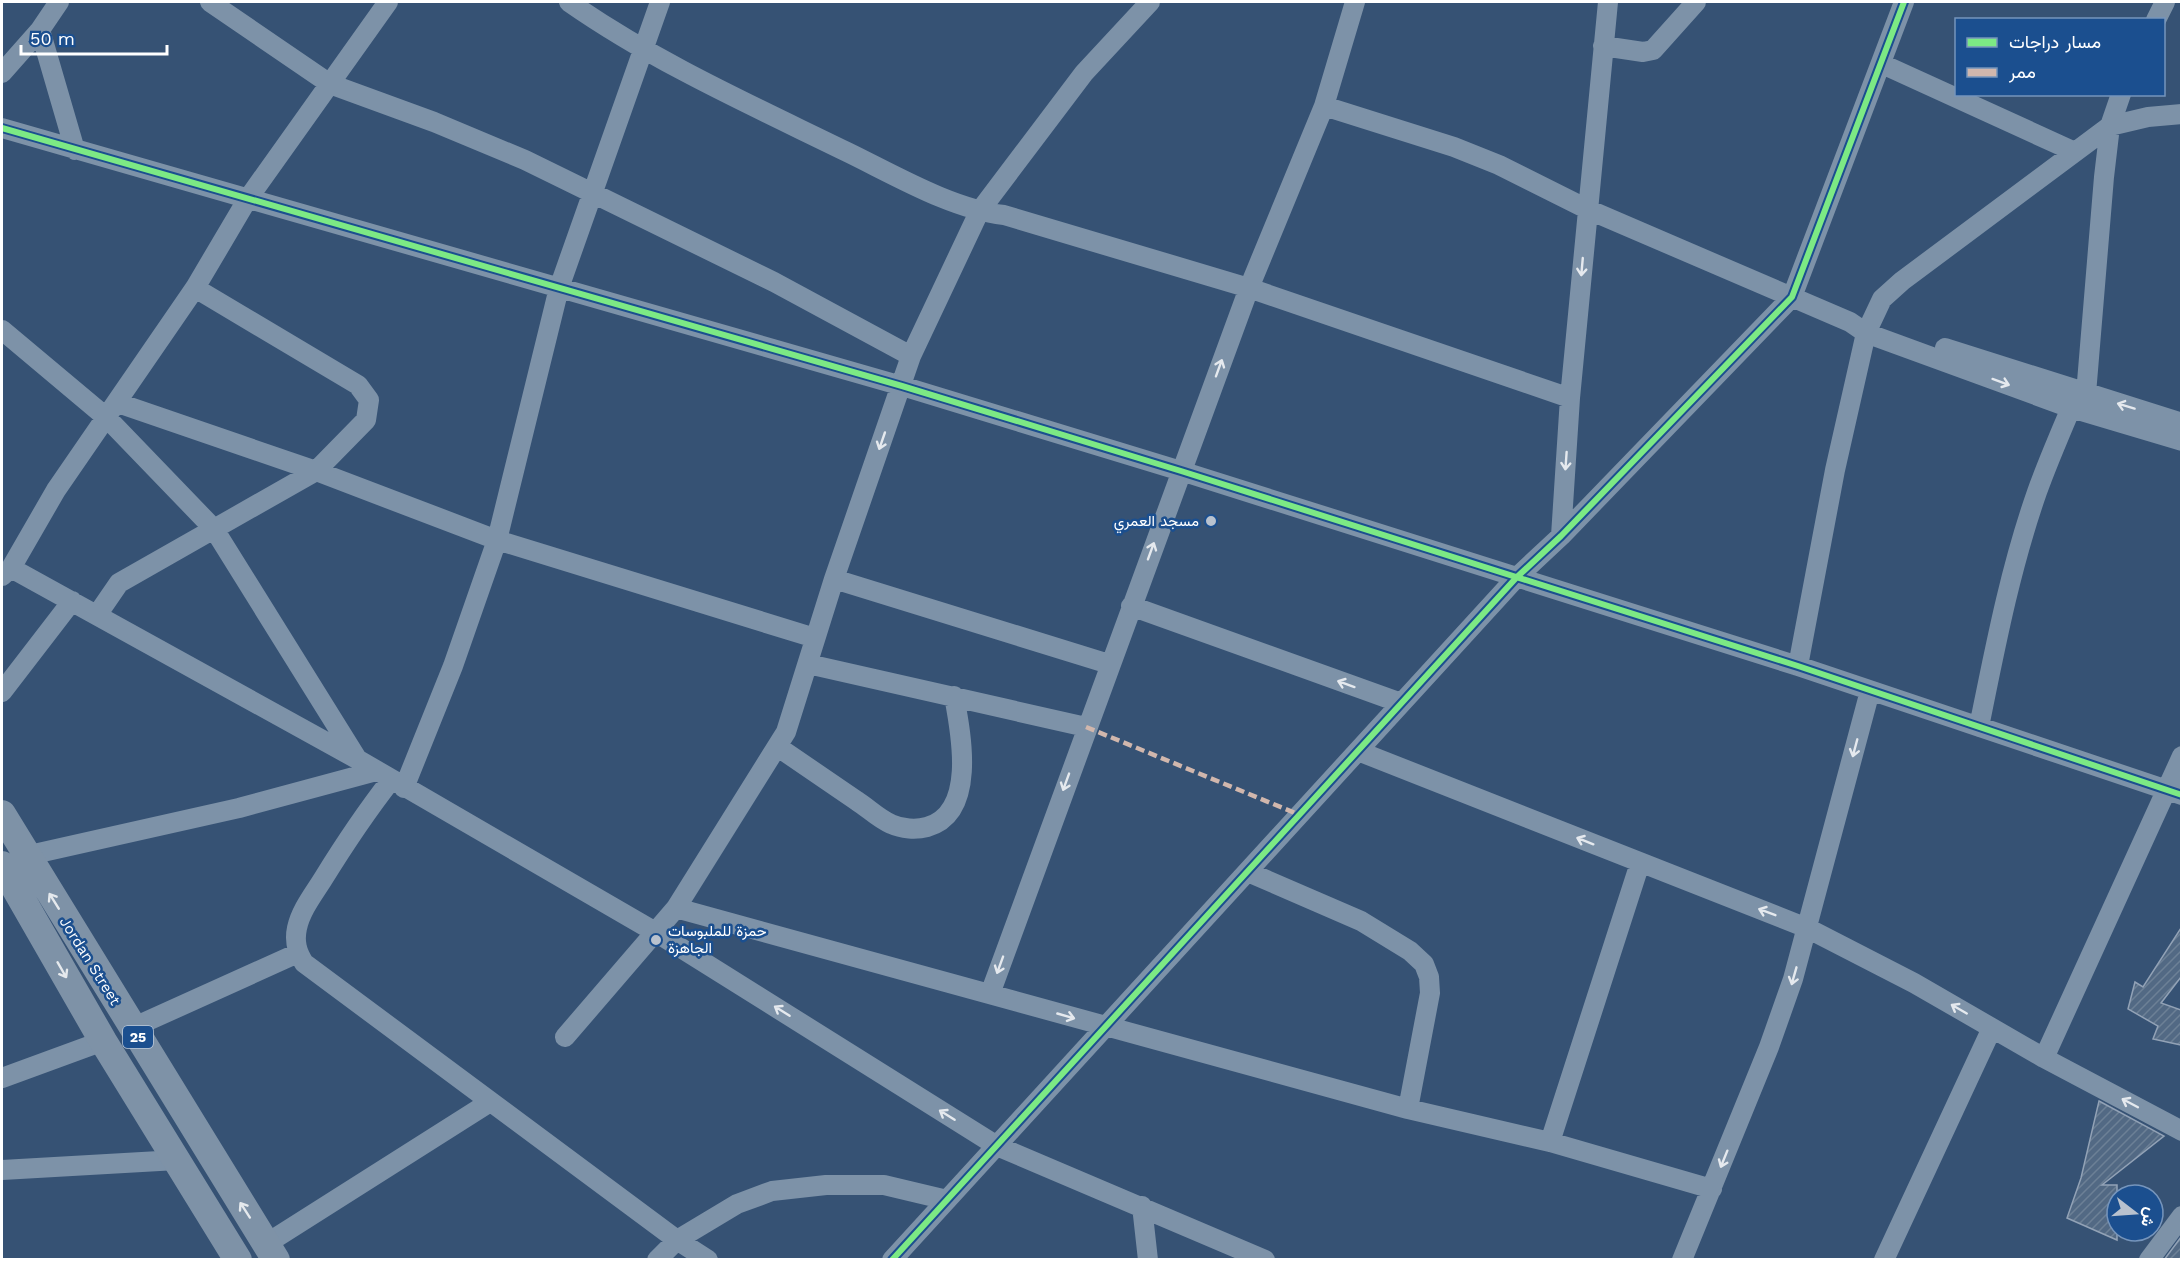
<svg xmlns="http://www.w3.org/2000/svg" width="2183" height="1261" font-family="'Work Sans',Vazirmatn,sans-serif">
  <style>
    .building { fill: url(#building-hatch); stroke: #92a2b6; stroke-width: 1.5 }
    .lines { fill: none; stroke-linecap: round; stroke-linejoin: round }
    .minor { stroke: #7d92a8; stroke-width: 20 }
    .highway { stroke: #7e92a7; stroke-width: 28 }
    .quiet { stroke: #d1b7ad; stroke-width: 4.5; stroke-dasharray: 9 4.5; stroke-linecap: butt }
    .cycleway-casing { stroke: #1b4f8f; stroke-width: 10 }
    .cycleway { stroke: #7ce984; stroke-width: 6 }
    .oneway { stroke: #e5e9ee }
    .oneway2 { stroke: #e5e9ed }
    .poi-dot { fill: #b9c2ce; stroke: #1b4f8f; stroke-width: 2 }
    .labels { text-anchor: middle; stroke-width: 5; stroke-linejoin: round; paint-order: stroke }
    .shield { fill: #1b4f8f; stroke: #bbcadd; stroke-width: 1.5 }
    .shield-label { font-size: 14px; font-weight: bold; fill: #fff }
    .poi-label { font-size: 15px; fill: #fff; stroke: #1b4f8f; text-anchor: end }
    .street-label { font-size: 15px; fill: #fff; stroke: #1b4f8f }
  </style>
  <defs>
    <pattern id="building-hatch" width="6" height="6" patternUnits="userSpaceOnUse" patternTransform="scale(1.5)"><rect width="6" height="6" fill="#526984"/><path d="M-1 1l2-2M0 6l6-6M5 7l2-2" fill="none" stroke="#6c8096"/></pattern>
  </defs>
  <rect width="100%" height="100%" fill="#365274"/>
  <path class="building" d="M 2181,928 L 2181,977 L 2161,1003 L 2181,1010 L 2181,1045 L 2153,1039 L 2158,1026 L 2128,1009 L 2135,982 L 2143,987 Z
    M 2099,1101 L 2164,1136 L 2102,1185 L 2117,1185 L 2117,1240 L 2067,1218 L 2081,1178 Z
    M 2181,1237 L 2181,1260 L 2164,1260 Z"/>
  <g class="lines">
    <path class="minor" d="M 210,2 L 330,84 L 434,122 L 525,160 L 774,282 L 911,356
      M 569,2 C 655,62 751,105 845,151 C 893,174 951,209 1004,215 L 1249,288 L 1570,398
      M 2156,20 L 2165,2
      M 40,30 L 75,150
      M 1603,46 L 1643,52 L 1653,50 L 1696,2
      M 1882,64 L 2075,152
      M 2,73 L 40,30 L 59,2
      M 1324,106 L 1454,147 L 1499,165 L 1587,209 L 1850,322 L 1866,333 L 2071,408 L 2182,441
      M 2,128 L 902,386 L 1181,471 L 1798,666 L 2182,795
      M 2,330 L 107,418 L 214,529 L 356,757
      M 1945,348 L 2182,423
      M 2086,394 L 2104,177 L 2110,126 L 2121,94
      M 118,403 L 316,471 L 497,540 L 815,638
      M 1561,536 L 1570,398 L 1608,2
      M 11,568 L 357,759 L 657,933 L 997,1146 L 1265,1260
      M 2,576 L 11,568 L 56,490 L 195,288 L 247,200 L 388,2
      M 834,579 L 1109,664
      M 1131,606 L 1401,703
      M 97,615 L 119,583 L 316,471 L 366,420 L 369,400 L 358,385 L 195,288
      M 808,664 L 1086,727
      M 1798,666 L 1835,470 L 1866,333 L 1882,299 L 1902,281 L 2110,126 L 2148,117 L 2182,114
      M 2,692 L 72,601
      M 1979,727 C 1995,648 2010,569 2037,492 C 2047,464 2059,436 2071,408
      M 778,747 C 804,765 831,783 857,801 C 868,808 879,819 891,824 C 902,829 916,830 927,827 C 977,813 961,733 954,696
      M 1358,751 L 1807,928 L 1914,983 L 2044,1058 L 2182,1131
      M 391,780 C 366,812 344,845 323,879 C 313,895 301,910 297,928 C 294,942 297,952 304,963 L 677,1240 L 708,1260
      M 404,788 L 453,666 L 497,540 L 559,288 L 660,2
      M 25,856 L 239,808 L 376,771
      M 1248,872 L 1361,921 L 1410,951 L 1424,964 L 1429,977 L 1430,993 L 1408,1109
      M 676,908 L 1408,1109 L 1550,1142 L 1712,1189
      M 990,994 L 1249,288 L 1324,106 L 1355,2
      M 132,1028 L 298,953
      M 565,1037 L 676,908 L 786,732 L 834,579 L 911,356 L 979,212 L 1084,73 L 1150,2
      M 2044,1058 L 2182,756
      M 2,1078 L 103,1041
      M 1550,1142 L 1640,863
      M 2,1170 L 177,1160
      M 1142,1206 L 1148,1260
      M 266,1244 L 490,1102
      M 657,1260 L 677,1240 L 737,1204 L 772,1191 L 826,1185 L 884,1185 L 947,1200
      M 892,1260 L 1516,578 L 1561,536 L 1792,297 L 1904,2
      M 1682,1260 L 1769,1047 L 1793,979 L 1870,691
      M 1884,1260 L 1992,1028
      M 2149,1260 L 2182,1216"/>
    <path class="highway" d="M 2,814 L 276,1260
      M 2,865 L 103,1041 L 238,1260"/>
    <path class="quiet" d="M 1086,727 L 1300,815"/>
    <defs>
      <path id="cycleway" d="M 2,128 L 902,386 L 1181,471 L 1798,666 L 2182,795
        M 892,1260 L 1516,578 L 1561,536 L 1792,297 L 1904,2"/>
    </defs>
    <use href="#cycleway" class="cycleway-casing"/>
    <use href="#cycleway" class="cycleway"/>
  </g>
  <defs><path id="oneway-shaft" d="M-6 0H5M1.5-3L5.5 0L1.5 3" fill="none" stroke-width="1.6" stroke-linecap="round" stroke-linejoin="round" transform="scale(1.5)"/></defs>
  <g class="oneway">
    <use href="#oneway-shaft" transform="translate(1582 267) rotate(95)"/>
    <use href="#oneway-shaft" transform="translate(1219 368) rotate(-70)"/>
    <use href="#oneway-shaft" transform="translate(2001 382) rotate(20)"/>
    <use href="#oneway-shaft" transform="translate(2126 406) rotate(-163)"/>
    <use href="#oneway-shaft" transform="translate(882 441) rotate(109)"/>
    <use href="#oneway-shaft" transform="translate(1566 461) rotate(94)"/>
    <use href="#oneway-shaft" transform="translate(1151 551) rotate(-70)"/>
    <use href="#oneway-shaft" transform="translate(1346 684) rotate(-160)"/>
    <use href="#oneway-shaft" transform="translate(1855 748) rotate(105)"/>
    <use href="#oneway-shaft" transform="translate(1066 782) rotate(110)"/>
    <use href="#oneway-shaft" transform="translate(1585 841) rotate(-158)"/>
    <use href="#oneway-shaft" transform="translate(1767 912) rotate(-159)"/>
    <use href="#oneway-shaft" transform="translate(1000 965) rotate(110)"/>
    <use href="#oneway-shaft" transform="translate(1794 976) rotate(106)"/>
    <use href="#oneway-shaft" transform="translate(1959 1009) rotate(-150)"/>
    <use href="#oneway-shaft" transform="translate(782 1011) rotate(-148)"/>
    <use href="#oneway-shaft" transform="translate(1066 1016) rotate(16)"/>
    <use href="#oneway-shaft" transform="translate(2130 1103) rotate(-152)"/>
    <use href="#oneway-shaft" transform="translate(947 1115) rotate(-148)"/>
    <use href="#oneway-shaft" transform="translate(1724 1159) rotate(112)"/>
  </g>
  <g class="oneway2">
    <use href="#oneway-shaft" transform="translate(54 901) rotate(-122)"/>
    <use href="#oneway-shaft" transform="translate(62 970) rotate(60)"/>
    <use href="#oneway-shaft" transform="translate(245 1210) rotate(-123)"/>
  </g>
  <g class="poi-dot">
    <circle cx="1211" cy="521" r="6"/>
    <circle cx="656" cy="940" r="6"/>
  </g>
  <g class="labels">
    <rect class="shield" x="123" y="1026" width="30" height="22" rx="4.5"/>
    <g class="shield-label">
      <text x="138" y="1042">25</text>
    </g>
    <g class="poi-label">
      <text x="1199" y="526">مسجد العمري</text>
      <text x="668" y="936" text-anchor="start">حمزة للملبوسات<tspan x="668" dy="17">الجاهزة</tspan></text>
    </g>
    <g class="street-label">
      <text transform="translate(90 961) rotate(58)" y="5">Jordan Street</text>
    </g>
  </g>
  <rect width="2183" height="1261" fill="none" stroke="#ffffff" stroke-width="6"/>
  <rect x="1955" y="18" width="210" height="78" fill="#1b4f8f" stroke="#7695bc" stroke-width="1.5"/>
  <rect x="1967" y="38" width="30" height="9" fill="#7ce984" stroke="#7695bc" stroke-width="1.5"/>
  <text x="2009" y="48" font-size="18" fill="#ffffff">مسار دراجات</text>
  <rect x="1967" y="68" width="30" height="9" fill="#d1b7ad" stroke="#7695bc" stroke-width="1.5"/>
  <text x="2009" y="78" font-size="18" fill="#ffffff">ممر</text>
  <g transform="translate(2135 1213) rotate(107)"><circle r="28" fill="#1b4f8f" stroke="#7695bc" stroke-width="1.5"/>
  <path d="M0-4.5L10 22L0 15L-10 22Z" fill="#b9c2ce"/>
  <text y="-9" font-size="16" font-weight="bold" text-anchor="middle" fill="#ffffff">ش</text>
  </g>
  <path d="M21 45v9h146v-9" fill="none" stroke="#ffffff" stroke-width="3"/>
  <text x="30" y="45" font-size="18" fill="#ffffff" stroke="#1b4f8f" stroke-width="4.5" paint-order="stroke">50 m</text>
</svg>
